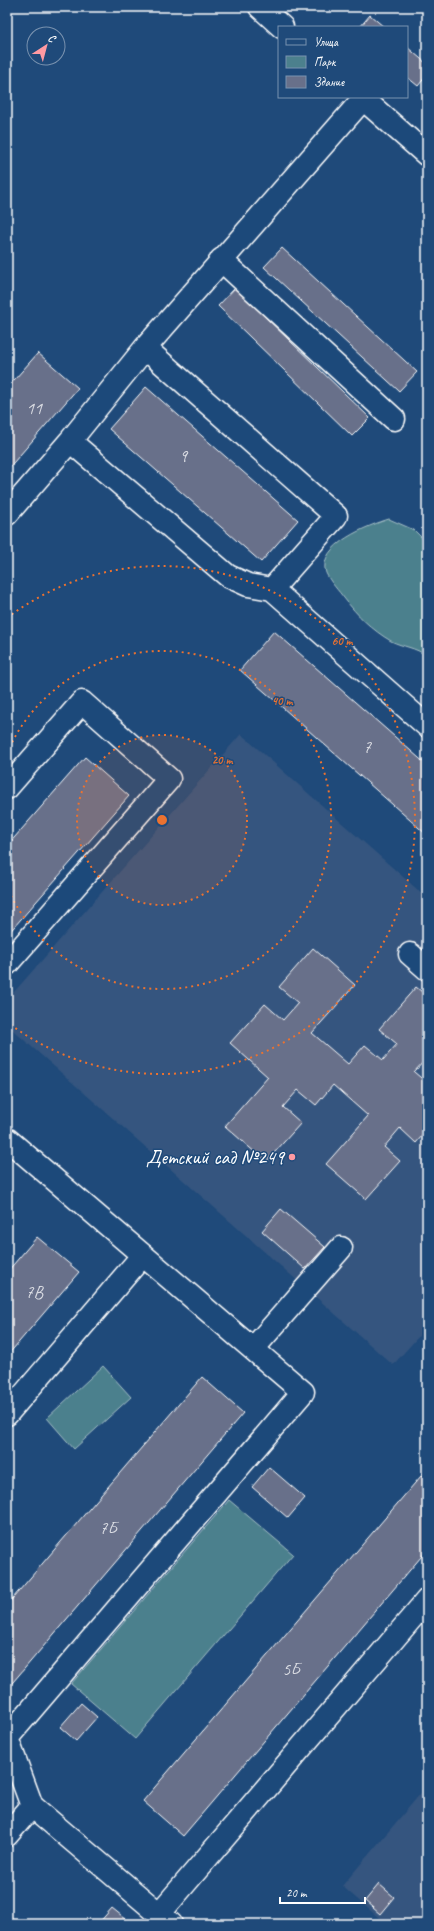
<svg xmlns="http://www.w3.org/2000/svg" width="434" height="1931" font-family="Caveat,sans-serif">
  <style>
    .built { fill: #35557f }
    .green { fill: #4c808d; stroke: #a6c0c6 }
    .building { fill: #68708a; stroke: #fff }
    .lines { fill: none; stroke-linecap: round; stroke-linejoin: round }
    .minor-casing { stroke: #fff; stroke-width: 25 }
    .major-casing { stroke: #fff; stroke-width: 25 }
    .minor { stroke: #1f4a7a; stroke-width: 22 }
    .major { stroke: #1f4a7a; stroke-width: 22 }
    .ring { fill: none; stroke: #eb7230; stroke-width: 2; stroke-dasharray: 2 4 }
    .poi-dot { fill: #ff9aa2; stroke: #1f4a7a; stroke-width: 1.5 }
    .labels { text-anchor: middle; stroke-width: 3; stroke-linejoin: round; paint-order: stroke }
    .number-label { font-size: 18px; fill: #d9dbe2 }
    .poi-label { font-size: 20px; fill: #fff; stroke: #1f4a7a; text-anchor: end }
    .centre { fill: #eb7230; stroke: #1f4a7a; stroke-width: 2 }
    .ring-label { font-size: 12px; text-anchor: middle; font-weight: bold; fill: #eb7230; stroke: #1f4a7a; stroke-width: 3; stroke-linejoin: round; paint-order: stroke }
  </style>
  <rect width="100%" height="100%" fill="#1f4a7a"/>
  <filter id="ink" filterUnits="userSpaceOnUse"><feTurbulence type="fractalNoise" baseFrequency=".025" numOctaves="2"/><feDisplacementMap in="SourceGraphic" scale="8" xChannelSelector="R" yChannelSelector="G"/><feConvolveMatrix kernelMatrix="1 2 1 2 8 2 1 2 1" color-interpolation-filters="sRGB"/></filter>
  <g filter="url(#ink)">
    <path class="built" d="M 241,734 L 427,898 L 427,1327 L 393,1365 L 7,1025 L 7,1000 Z
      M 427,1786 L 427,1924 L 386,1924 L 342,1886 Z"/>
    <path class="green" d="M 389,519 L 414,530 L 427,543 L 427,656 C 415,647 403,647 391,641 C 372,630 357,615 344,598 C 339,591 330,582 326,573 C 316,545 370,525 389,519 Z
      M 103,1366 L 131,1397 L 74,1449 L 47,1418 Z
      M 229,1500 L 293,1554 L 135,1739 L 71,1684 Z"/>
    <path class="building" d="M 370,15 L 384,27 L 360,27 Z
      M 407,47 L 427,64 L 427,75 L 418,86 L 407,77 Z
      M 282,248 L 417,372 L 399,391 L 264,267 Z
      M 235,288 L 370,418 L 352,436 L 218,306 Z
      M 38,353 L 78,388 L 7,470 L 7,388 Z
      M 146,387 L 298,520 L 261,562 L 109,429 Z
      M 274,631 L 427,765 L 427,835 L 240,670 Z
      M 85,757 L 129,796 L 7,935 L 7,846 Z
      M 313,948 L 355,985 L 312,1033 L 348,1064 L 365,1045 L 383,1060 L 397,1044 L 379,1029 L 416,987 L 427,996 L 427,1058 L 414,1072 L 427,1083 L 427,1130 L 416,1143 L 400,1128 L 384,1147 L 400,1161 L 366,1199 L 326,1164 L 368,1116 L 333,1085 L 316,1105 L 298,1090 L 283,1107 L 301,1123 L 266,1162 L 225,1126 L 268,1077 L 230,1043 L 265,1004 L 283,1020 L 298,1003 L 279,987 Z
      M 281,1209 L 325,1247 L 305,1269 L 262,1231 Z
      M 37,1237 L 79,1272 L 7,1356 L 7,1272 Z
      M 202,1377 L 243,1413 L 7,1689 L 7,1605 Z
      M 269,1467 L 305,1498 L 288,1518 L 252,1487 Z
      M 427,1469 L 427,1550 L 183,1836 L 143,1801 Z
      M 81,1703 L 97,1717 L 76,1741 L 60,1727 Z
      M 379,1884 L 394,1897 L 380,1914 L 365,1901 Z
      M 112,1908 L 132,1924 L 98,1924 Z"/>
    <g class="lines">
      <defs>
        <path id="minor" d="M 363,99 L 145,348 L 336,516 L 272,589 L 427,726
          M 221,260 L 394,419
          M 145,348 L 70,441 L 228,576 L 248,585 L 272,589
          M 7,514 L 70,441
          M 7,788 L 82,702 L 169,779 L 7,964
          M 410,954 L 427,969
          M 7,1139 L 303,1392 L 7,1738 L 32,1806 L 171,1924
          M 253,1349 L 341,1248
          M 7,1414 L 143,1255
          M 7,1835 L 32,1806
          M 159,1914 L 427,1600"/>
        <path id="major" d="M 260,7 L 282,27
          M 361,97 L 427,155"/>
      </defs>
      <use href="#minor" class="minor-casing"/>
      <use href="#major" class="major-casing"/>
      <use href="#minor" class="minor"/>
      <use href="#major" class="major"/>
    </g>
  </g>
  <circle cx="162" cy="820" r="85" fill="#eb7230" fill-opacity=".12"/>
  <g class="ring">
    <circle cx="162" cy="820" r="85"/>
    <path d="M7 753A169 169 0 1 1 7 887"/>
    <path d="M7 618A254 254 0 1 1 7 1022"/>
  </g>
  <circle class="poi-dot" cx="292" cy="1157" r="4"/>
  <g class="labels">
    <g class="number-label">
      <text x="34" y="414">11</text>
      <text x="183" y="462">9</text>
      <text x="367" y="753">7</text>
      <text x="34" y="1298">7В</text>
      <text x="108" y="1534">7Б</text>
      <text x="291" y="1675">5Б</text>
    </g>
    <g class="poi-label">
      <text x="284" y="1164">Детский сад №249</text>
    </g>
  </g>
  <circle cx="162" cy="820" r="6" class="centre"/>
  <g class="ring-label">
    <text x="342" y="645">60 m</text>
    <text x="282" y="705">40 m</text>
    <text x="222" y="764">20 m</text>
  </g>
  <rect width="434" height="1931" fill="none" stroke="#1f4a7a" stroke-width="24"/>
  <rect x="12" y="12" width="410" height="1907" fill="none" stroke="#fff" stroke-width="1.5" filter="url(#ink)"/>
  <rect x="278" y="26" width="130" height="72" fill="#1f4a7a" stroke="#7992af"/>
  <rect x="286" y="39" width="20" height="6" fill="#1f4a7a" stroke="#7992af"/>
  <text x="314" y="46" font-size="12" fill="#ffffff">Улица</text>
  <rect x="286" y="56" width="20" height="12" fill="#4c808d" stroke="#7992af"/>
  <text x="314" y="66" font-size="12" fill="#ffffff">Парк</text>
  <rect x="286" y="76" width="20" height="12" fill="#68708a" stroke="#7992af"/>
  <text x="314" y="86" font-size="12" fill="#ffffff">Здание</text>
  <g transform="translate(46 46) rotate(36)"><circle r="19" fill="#1f4a7a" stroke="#7992af"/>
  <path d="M0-3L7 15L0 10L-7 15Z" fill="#ff9aa2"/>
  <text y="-6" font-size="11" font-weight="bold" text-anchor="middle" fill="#ffffff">С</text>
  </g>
  <path d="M280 1897v6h85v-6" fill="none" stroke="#ffffff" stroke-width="2"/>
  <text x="286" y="1897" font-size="12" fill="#ffffff" stroke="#1f4a7a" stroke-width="3" paint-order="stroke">20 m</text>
</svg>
